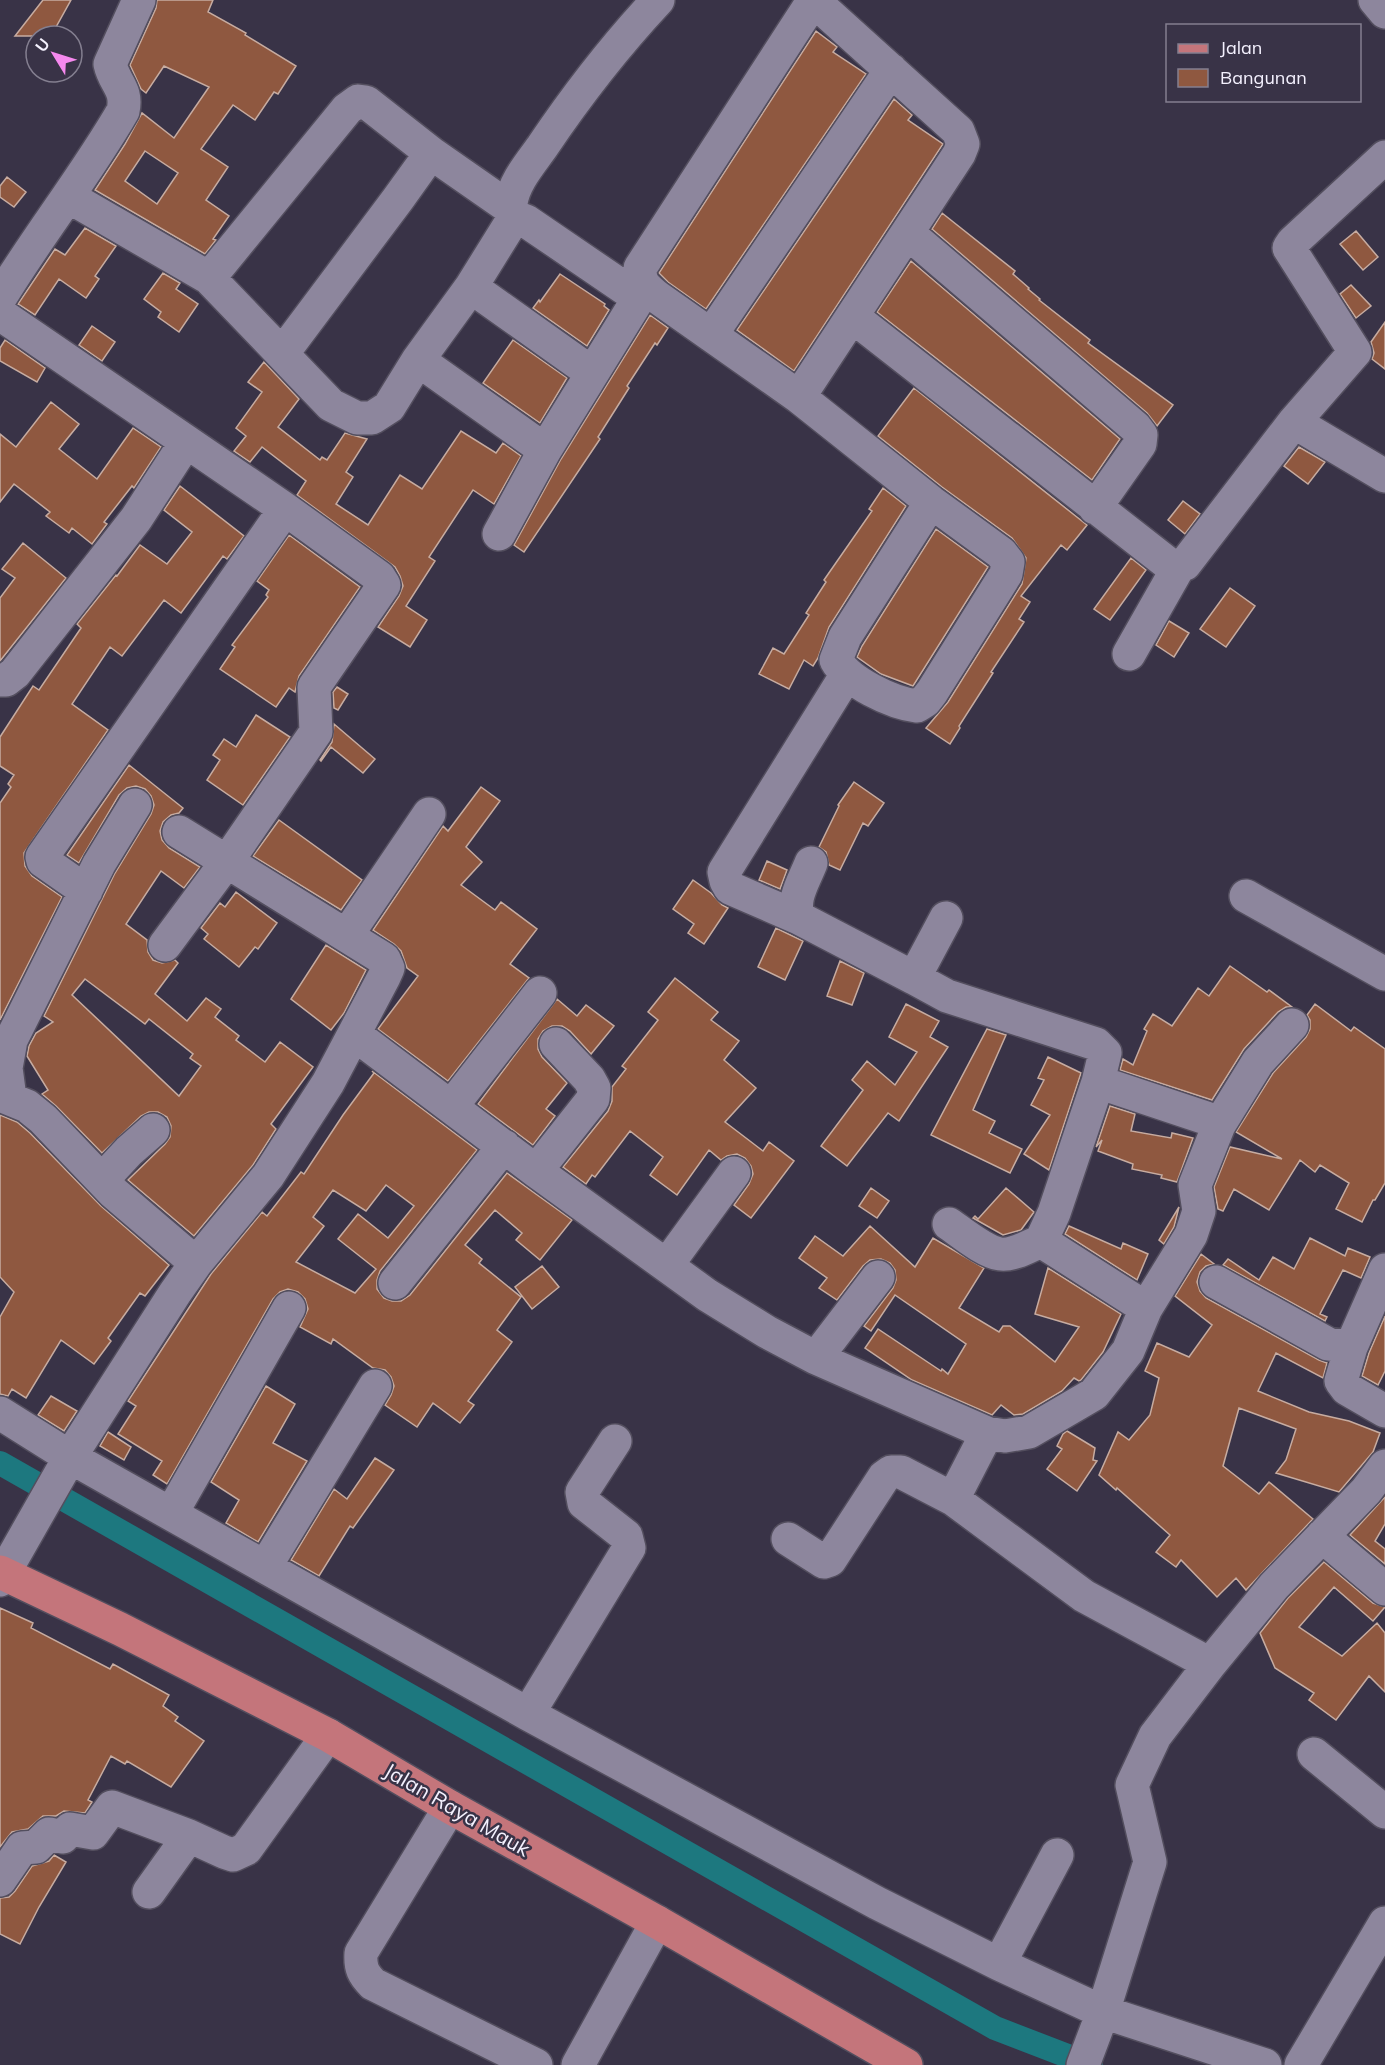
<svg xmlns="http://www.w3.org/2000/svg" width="1385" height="2065" font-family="Mulish,sans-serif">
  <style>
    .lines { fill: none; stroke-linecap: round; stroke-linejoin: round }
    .canal { stroke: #1d787f; stroke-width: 24 }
    .building { fill: #8f5840; stroke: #c7aca1; stroke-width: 1.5; fill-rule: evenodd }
    .minor-casing { stroke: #534e5e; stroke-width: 36 }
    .major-casing { stroke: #534e5e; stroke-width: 36 }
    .minor { stroke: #8d869d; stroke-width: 33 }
    .major { stroke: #c4757b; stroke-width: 33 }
    .labels { text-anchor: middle; stroke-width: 5; stroke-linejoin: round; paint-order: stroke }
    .street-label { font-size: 21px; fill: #f4f1fe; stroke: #393347 }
  </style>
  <rect width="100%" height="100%" fill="#393347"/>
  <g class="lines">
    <path class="canal" d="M 0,1463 L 995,2028 L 1091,2065"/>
  </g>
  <path class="building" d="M 43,0 L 71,0 L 51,36 L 15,36 Z
    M 157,0 L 213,0 L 208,12 L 246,33 L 245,35 L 296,66 L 278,94 L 274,92 L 255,120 L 233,105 L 201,149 L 228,167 L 206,200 L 229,216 L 213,239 L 216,240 L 205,254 L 95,190 L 125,144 L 142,113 L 174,138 L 209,87 L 164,66 L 146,93 L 141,89 L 130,65 L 156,8 ZM 145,151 L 178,173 L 157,204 L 125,181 Z
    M 816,31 L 837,47 L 833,52 L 866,74 L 706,309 L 668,282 L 659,273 Z
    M 894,99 L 912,115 L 908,120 L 943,144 L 794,371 L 737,330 Z
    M 7,177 L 26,192 L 14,207 L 0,197 L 0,186 Z
    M 942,213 L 1015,271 L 1013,274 L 1029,288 L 1028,289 L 1040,299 L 1039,300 L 1090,340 L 1088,343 L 1173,405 L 1157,426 L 1147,413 L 932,229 Z
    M 85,228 L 116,246 L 95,276 L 99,279 L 86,298 L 59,279 L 35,315 L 18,304 L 55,249 L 65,255 Z
    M 1356,231 L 1378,257 L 1363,270 L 1340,244 Z
    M 911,261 L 1120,439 L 1092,480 L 877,312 Z
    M 163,273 L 180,283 L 176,289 L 198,304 L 179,332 L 158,317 L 161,312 L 144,299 Z
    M 560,274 L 605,304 L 604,306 L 609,310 L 587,346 L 533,308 L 539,300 L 540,302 Z
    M 1351,285 L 1371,306 L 1356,318 L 1340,294 Z
    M 650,315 L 668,328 L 657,345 L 655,343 L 627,386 L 629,388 L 598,437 L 600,439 L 524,552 L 514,545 L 561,459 Z
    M 1385,322 L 1385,369 L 1372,359 L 1374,353 L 1371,342 Z
    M 92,326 L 115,342 L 102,361 L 79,345 Z
    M 5,340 L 45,368 L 37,382 L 0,361 L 0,348 Z
    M 513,340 L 567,378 L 540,423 L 483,383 Z
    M 264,362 L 299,399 L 278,427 L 320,460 L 322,457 L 327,460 L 345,433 L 367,439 L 346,472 L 353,477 L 336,504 L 368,525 L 400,475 L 422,489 L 461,431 L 496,453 L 503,443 L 521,456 L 494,504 L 473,490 L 429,557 L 435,561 L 406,606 L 427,620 L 410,647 L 378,627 L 399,596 L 403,586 L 400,576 L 395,567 L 297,495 L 306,481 L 262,447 L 250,462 L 234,451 L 246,436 L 236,428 L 262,392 L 248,382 Z
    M 914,388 L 1087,525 L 1067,550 L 1061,545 L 1021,596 L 1030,602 L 1019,619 L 1024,622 L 991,672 L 993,673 L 959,726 L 960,728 L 950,744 L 926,728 L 948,702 L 1022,584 L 1026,558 L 1012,538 L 942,487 L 878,436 Z
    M 51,402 L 79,424 L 59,449 L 97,479 L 133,428 L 161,447 L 134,488 L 132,486 L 104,522 L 107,524 L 92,544 L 72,528 L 69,533 L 46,516 L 50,512 L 14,484 L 0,502 L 0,434 L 16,447 Z
    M 1299,447 L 1325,462 L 1308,484 L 1284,466 Z
    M 180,486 L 244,536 L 227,559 L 223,556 L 181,613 L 164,600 L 122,656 L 110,647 L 72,704 L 108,730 L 24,853 L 25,866 L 32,876 L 62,897 L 0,1020 L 0,803 L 11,787 L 8,784 L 14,775 L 0,766 L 0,737 L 33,686 L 39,690 L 81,628 L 77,624 L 116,575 L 117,576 L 140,545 L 167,564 L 192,532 L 164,510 Z
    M 883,488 L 906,506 L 829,627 L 818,658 L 813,666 L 804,660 L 789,689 L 759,674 L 773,648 L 784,654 L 809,615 L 806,613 L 826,582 L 824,580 L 872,511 L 869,509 Z
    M 1183,501 L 1200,514 L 1185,534 L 1168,520 Z
    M 936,529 L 988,567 L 913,686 L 881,674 L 857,657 L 862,646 Z
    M 289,535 L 360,587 L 299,676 L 295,692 L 289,688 L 276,707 L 220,669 L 235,647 L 232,645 L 268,597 L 266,595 L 269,590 L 257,581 Z
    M 23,543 L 66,578 L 0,661 L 0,598 L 15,578 L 2,569 Z
    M 1131,558 L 1146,570 L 1110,620 L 1094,609 Z
    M 1230,588 L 1255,606 L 1226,647 L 1200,629 Z
    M 1169,621 L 1189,633 L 1174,657 L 1156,645 Z
    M 337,687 L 348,694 L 338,710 L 334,708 L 333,692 Z
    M 256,715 L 290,737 L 243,805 L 207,780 L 220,760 L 213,755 L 224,739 L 236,747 Z
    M 334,724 L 375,759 L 363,773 L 331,747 L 321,761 L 320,760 L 332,742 Z
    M 129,765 L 183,808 L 179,813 L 171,815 L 163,822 L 160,831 L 162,840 L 169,848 L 200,867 L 184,888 L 161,871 L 126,924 L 147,940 L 148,952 L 153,960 L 162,963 L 175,960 L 178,963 L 155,994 L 187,1021 L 206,998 L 221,1009 L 215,1017 L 239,1036 L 236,1040 L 265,1062 L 280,1042 L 313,1067 L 271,1124 L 276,1129 L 253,1165 L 194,1236 L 128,1180 L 165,1144 L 170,1137 L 171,1126 L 167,1117 L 158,1112 L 149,1112 L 141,1116 L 102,1153 L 56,1106 L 42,1094 L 48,1090 L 27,1056 L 29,1046 L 36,1033 L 53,1022 L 44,1016 L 115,873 L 151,814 L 154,805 L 151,796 L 145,789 L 136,786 L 127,788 L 119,795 L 79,863 L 67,855 ZM 85,979 L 145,1024 L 149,1019 L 193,1054 L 190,1058 L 201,1066 L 179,1096 L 72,995 Z
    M 854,782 L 884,803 L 868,826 L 863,823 L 840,870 L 829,865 L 826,852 L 819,847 L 839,806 L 838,805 Z
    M 481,787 L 500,801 L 466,847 L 482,862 L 461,885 L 495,910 L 501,902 L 537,929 L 510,964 L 529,978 L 448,1081 L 378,1029 L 418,976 L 407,968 L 401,951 L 394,944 L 373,930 L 443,826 L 448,831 Z
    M 279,820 L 362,880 L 341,910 L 253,856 Z
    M 767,861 L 787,870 L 780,889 L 759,880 Z
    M 693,880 L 711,893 L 722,905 L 728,908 L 704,944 L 688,933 L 694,924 L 673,909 Z
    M 236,892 L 277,923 L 258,949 L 255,947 L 239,967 L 204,939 L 208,934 L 201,928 L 220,903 L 225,907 Z
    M 776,928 L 803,941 L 785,980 L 758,967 Z
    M 326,945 L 366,970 L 344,1013 L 331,1030 L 291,999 Z
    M 840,961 L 864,973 L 852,1005 L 827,996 Z
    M 1230,966 L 1267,992 L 1269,990 L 1292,1007 L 1286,1007 L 1278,1012 L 1244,1049 L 1212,1100 L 1120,1070 L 1123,1059 L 1133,1065 L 1147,1031 L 1144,1029 L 1153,1014 L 1172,1026 L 1198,988 L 1209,996 Z
    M 675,978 L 718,1012 L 711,1020 L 739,1041 L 724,1060 L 756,1088 L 725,1122 L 763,1151 L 769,1142 L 794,1161 L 751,1218 L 734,1205 L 749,1184 L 753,1174 L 751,1166 L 745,1158 L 737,1154 L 727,1156 L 721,1160 L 709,1150 L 677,1195 L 650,1175 L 663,1157 L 630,1131 L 595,1177 L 592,1175 L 586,1184 L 563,1167 L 608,1111 L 612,1101 L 612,1087 L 626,1069 L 622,1066 L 658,1020 L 648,1012 Z
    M 557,999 L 577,1016 L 586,1005 L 614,1026 L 591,1054 L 570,1031 L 562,1026 L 552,1026 L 543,1031 L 538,1039 L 538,1049 L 542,1057 L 567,1083 L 546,1109 L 555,1116 L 533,1145 L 478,1104 Z
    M 906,1004 L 939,1021 L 930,1037 L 948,1047 L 899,1121 L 888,1113 L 847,1166 L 821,1146 L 863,1090 L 852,1080 L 867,1061 L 895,1085 L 917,1052 L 889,1037 Z
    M 1315,1004 L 1351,1031 L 1354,1027 L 1385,1049 L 1385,1183 L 1375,1200 L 1373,1200 L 1362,1222 L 1336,1209 L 1349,1183 L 1320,1165 L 1315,1172 L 1300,1160 L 1269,1210 L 1234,1189 L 1223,1211 L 1218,1209 L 1214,1187 L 1230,1147 L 1282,1159 L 1236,1132 L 1273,1073 L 1306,1037 L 1310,1029 L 1310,1020 L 1307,1015 Z
    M 987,1029 L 1006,1035 L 973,1110 L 995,1121 L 989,1133 L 1022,1149 L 1010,1173 L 931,1135 Z
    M 1048,1057 L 1081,1073 L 1049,1170 L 1024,1154 L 1050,1115 L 1031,1105 L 1044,1080 L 1038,1078 Z
    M 372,1071 L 477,1150 L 380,1271 L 377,1280 L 377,1289 L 384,1298 L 392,1301 L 401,1301 L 410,1295 L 507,1173 L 572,1220 L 540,1260 L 516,1240 L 522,1233 L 495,1210 L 465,1245 L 482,1259 L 479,1263 L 521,1297 L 497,1330 L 512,1342 L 468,1401 L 474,1405 L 460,1423 L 433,1403 L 417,1427 L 385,1405 L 391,1395 L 394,1386 L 391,1377 L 385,1370 L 373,1368 L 333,1339 L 331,1344 L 300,1327 L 308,1309 L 305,1299 L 298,1292 L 288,1289 L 280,1292 L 273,1299 L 167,1484 L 153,1475 L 162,1461 L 118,1434 L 136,1406 L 128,1401 L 211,1274 L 262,1212 L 267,1216 L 301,1172 L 304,1174 L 343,1115 L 374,1073 ZM 386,1185 L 414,1206 L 388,1238 L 358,1214 L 338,1239 L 376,1269 L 355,1293 L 296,1262 L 324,1226 L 313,1217 L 333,1190 L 366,1211 Z
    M 1110,1106 L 1135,1114 L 1131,1131 L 1171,1138 L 1172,1133 L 1193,1138 L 1177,1182 L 1161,1178 L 1162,1175 L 1132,1169 L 1133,1164 L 1098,1151 L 1102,1140 L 1096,1147 Z
    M 0,1115 L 17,1122 L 30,1133 L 101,1206 L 169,1265 L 145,1296 L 140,1293 L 108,1338 L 111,1341 L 94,1364 L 61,1340 L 26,1398 L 12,1389 L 8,1396 L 0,1394 L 0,1317 L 14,1292 L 0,1277 Z
    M 871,1188 L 889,1201 L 877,1218 L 859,1206 Z
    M 1006,1188 L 1034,1212 L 1021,1230 L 1003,1235 L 973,1218 L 975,1216 L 978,1219 Z
    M 1179,1207 L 1174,1227 L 1164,1244 L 1159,1240 Z
    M 870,1226 L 915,1267 L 933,1238 L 984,1268 L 959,1308 L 999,1332 L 1003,1326 L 1010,1326 L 1055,1362 L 1079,1327 L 1035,1314 L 1048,1268 L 1121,1314 L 1103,1352 L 1081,1380 L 1079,1381 L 1074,1378 L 1062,1391 L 1023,1414 L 1014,1415 L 1001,1405 L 992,1415 L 912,1380 L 865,1348 L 878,1329 L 941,1371 L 942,1369 L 948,1374 L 966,1344 L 895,1295 L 871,1331 L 864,1326 L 893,1288 L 896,1280 L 895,1270 L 890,1263 L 881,1259 L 870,1260 L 863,1266 L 837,1300 L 819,1288 L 827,1278 L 799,1258 L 815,1236 L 843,1256 Z
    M 1069,1226 L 1121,1249 L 1123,1243 L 1148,1254 L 1137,1280 L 1065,1234 Z
    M 1310,1238 L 1345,1256 L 1348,1248 L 1370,1257 L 1361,1278 L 1343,1270 L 1320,1314 L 1327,1317 L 1325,1321 L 1223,1265 L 1228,1259 L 1259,1280 L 1273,1257 L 1294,1269 Z
    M 1201,1254 L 1214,1264 L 1206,1266 L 1200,1272 L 1197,1282 L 1200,1291 L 1206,1298 L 1319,1360 L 1327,1363 L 1323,1378 L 1276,1353 L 1258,1391 L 1309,1412 L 1349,1421 L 1380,1433 L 1373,1452 L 1339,1492 L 1276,1473 L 1286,1460 L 1296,1429 L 1239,1408 L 1223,1466 L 1259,1494 L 1269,1482 L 1313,1519 L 1246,1590 L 1236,1578 L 1217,1597 L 1181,1560 L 1176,1567 L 1156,1552 L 1170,1535 L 1117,1488 L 1116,1490 L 1099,1475 L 1118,1432 L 1129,1440 L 1150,1415 L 1159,1378 L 1145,1371 L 1157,1343 L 1189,1357 L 1212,1325 L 1175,1296 Z
    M 542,1266 L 559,1287 L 532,1309 L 515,1287 Z
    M 1385,1316 L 1385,1371 L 1378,1385 L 1362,1376 L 1369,1353 Z
    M 266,1386 L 295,1404 L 273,1443 L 307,1461 L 258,1542 L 226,1523 L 239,1500 L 211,1482 Z
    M 51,1396 L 77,1411 L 64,1431 L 38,1415 Z
    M 1067,1431 L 1095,1448 L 1093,1460 L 1097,1461 L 1077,1491 L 1047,1469 L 1062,1449 L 1057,1446 L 1063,1434 Z
    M 108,1432 L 131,1447 L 124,1460 L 100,1446 Z
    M 375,1458 L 394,1470 L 353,1528 L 350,1526 L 319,1576 L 291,1560 L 334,1489 L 347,1499 Z
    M 1385,1497 L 1385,1524 L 1375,1541 L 1385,1549 L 1385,1564 L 1350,1535 Z
    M 1324,1562 L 1373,1603 L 1385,1607 L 1373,1621 L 1334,1587 L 1299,1627 L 1342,1656 L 1377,1623 L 1385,1633 L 1385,1692 L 1369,1676 L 1336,1720 L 1309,1700 L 1314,1693 L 1275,1668 L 1260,1633 L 1288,1598 Z
    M 0,1608 L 33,1623 L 31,1628 L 110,1669 L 113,1664 L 169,1695 L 163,1706 L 178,1717 L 175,1721 L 204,1741 L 171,1787 L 127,1761 L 125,1764 L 111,1756 L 88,1800 L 92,1802 L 85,1813 L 64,1811 L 56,1816 L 43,1816 L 28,1829 L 12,1832 L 0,1847 Z
    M 54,1855 L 66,1862 L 39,1907 L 20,1944 L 0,1934 L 0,1898 L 9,1897 L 15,1891 L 32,1866 L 49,1861 Z"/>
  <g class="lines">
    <defs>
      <path id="minor" d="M 1375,0 L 1385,12
        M 813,1 L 640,268 C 640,284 645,287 657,297 L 799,397 L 931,502 L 1001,553 L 1008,562 L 1006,574 L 932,692 L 925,701 L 917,706 C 892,703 848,682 836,660 L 845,637 L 931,502
        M 69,197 L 209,278 L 331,405 L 357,418 L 372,418 L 389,407 L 418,360 L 471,287 L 512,221 L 521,219 L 526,221 L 639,298
        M 515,220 C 513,214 510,209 511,203 C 514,182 530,164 542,147 C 577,95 615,46 658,0
        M 909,234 L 1135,427 L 1141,435 L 1140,444 L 1095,508
        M 209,278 L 347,109 L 358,101 L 366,102 L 431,153 L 510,208
        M 471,287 L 592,373
        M 0,298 C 39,234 86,175 123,111 C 128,89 114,83 110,64 L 139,0
        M 0,314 L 285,509 L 379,577 L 384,585 L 314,687 L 316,732 L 228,860 L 165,945
        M 853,317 L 1170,565 L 1174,567 L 1185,564 L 1294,422 L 1355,352 L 1289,248 L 1293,242 L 1385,157
        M 711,335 L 891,70
        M 282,354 L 398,199 L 431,153
        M 418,360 L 545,450
        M 799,397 L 959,154 L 963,144 L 958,131 L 813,0
        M 1294,422 L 1385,476
        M 499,534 L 545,450 L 645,288
        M 1129,654 L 1179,566
        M 0,680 L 6,680 L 15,673 L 136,519 L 186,442
        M 811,863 C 804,881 791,900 799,918 L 914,978
        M 86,891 L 43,861 L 42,857 L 285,509
        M 1246,896 L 1385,974
        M 799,918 L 730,888 L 726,881 L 724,872 L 847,674
        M 946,918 L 914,978 L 947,996 L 1096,1044 L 1105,1053 L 1098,1082 L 1054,1213 L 1041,1241 C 1029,1246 1013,1256 1000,1254 C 985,1252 962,1233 949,1224
        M 347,935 L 429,814
        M 354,1034 L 536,1171 L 707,1295 L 767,1332 L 816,1358 L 987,1433
        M 1098,1082 L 1206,1118 L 1219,1125
        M 0,1095 L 27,1106 L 43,1119 L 114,1193 L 196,1263
        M 10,1098 L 6,1068 L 11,1040 L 99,864 L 135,805
        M 451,1107 L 540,993
        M 536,1171 L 593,1099 L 594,1088 L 589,1079 L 556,1044
        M 102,1180 L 129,1151 L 153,1130
        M 1041,1241 L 1146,1308
        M 667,1265 L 734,1173
        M 1385,1270 L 1351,1347 L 1341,1381 L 1347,1389 L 1385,1411
        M 1216,1282 L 1328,1344 L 1351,1347
        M 395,1283 L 504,1146
        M 816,1358 L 878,1277
        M 0,1413 L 70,1457 L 265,1567 L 528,1714 L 877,1903 L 999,1964 L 1103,2012 L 1265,2065
        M 953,1499 L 987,1433 L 1005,1436 L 1029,1432 L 1094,1394 L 1128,1351 L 1146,1308 L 1191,1235 L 1199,1211 L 1195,1185 L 1219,1125 L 1258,1062 L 1292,1025
        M 171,1514 L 289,1308
        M 1322,1536 L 1385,1589
        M 788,1539 L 824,1562 L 830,1560 L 884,1477 L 891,1472 L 901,1472 L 953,1499 L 1084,1596 L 1210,1664
        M 265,1567 L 375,1386
        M 0,1580 L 70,1457 L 175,1293 L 196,1263 L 268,1176 L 328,1083 L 384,977 L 388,968 L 384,959 L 179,832
        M 528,1714 L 629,1548 L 626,1536 L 584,1503 L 582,1492 L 615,1441
        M 1314,1754 L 1385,1812
        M 450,1807 L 361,1953 C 360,1968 363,1974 373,1984 L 536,2065
        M 0,1880 L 22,1848 L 36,1847 L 49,1834 L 63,1837 L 70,1829 L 93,1833 L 112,1807 L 189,1836 L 224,1852 L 233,1855 L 246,1849 L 328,1735
        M 149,1892 L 189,1836
        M 999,1964 L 1057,1855
        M 578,2065 L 657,1922
        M 1083,2065 L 1103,2012 L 1150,1862 L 1132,1785 L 1155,1736 L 1210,1664 L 1274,1586 L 1366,1491 L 1385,1466
        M 1301,2065 L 1385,1923"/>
      <path id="major" d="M 0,1572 L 120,1629 L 328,1735 L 450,1807 L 657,1922 L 906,2065"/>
    </defs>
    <use href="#minor" class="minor-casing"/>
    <use href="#major" class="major-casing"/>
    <use href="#minor" class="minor"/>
    <use href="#major" class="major"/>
  </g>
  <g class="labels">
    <g class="street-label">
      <text transform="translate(457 1810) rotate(30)" y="7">Jalan Raya Mauk</text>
    </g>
  </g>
  <rect x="1166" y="24" width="195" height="78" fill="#393347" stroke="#847f90" stroke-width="1.5"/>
  <rect x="1178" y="44" width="30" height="9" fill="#c4757b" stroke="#847f90" stroke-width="1.5"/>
  <text x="1220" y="54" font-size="18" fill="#f4f1fe">Jalan</text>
  <rect x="1178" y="69" width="30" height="18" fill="#8f5840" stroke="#847f90" stroke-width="1.5"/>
  <text x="1220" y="84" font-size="18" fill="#f4f1fe">Bangunan</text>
  <g transform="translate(54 54) rotate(308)"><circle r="28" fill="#393347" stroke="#847f90" stroke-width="1.5"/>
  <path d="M0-4.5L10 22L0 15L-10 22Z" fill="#f589ee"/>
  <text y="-9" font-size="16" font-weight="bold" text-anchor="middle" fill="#f4f1fe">U</text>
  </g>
</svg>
